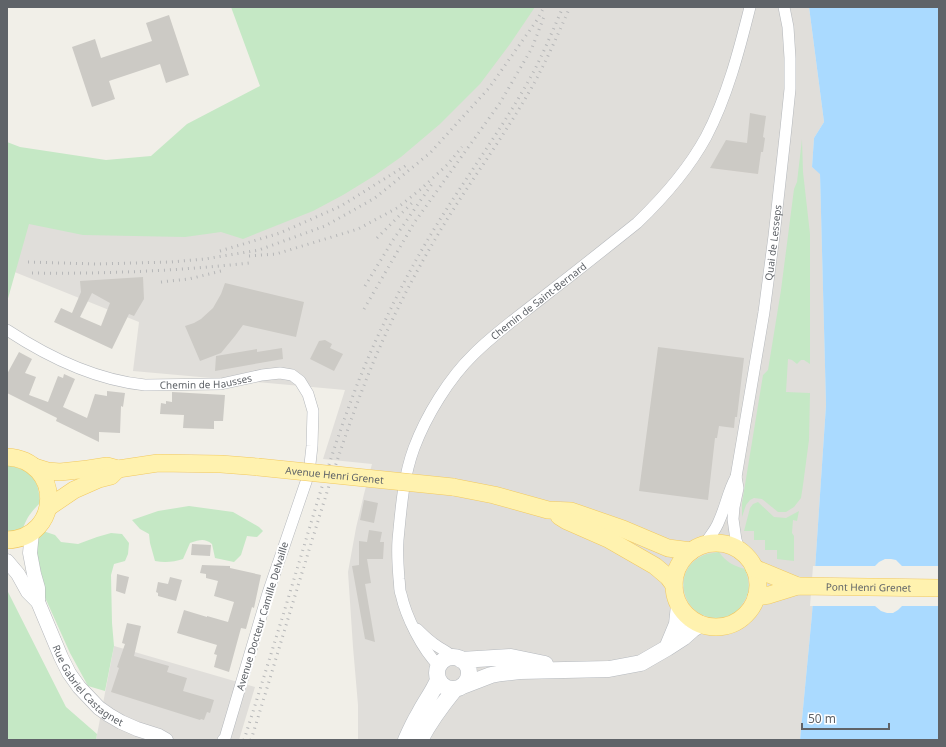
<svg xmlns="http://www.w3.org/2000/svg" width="946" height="747" font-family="'Noto Sans',sans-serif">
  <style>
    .industrial { fill: #e0deda }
    .green { fill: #c5e8c5 }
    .water { fill: #aadaff }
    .pier { fill: #f1efe8 }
    .building { fill: #cccac5; fill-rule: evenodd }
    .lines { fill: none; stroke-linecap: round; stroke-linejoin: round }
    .minor-casing { stroke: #b5b8bc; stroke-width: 12 }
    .tertiary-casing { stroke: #b5b8bc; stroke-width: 15 }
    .secondary-casing { stroke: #b6babf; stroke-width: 17 }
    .primary-casing { stroke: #f2c960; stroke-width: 18 }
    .minor { stroke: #fff; stroke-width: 11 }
    .tertiary { stroke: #fff; stroke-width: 14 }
    .secondary { stroke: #fff; stroke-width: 16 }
    .primary { stroke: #fff2af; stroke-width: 17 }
    .rail { stroke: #b6b7b8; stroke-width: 3; stroke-dasharray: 1 5; stroke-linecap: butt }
    .primary-bridge-casing { stroke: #f2c960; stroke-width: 18; stroke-linecap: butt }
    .primary-bridge { stroke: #fff2af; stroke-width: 17 }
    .labels { text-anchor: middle; stroke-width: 4; stroke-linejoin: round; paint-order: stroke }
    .street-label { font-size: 10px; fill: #5f6368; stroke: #fff }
  </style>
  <rect width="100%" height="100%" fill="#f1efe8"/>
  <path class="industrial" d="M 521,7 L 809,7 L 824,122 L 814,138 L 812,167 L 820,173 L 826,405 L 812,614 L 800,740 L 358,740 L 358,705 L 353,647 L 348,572 L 356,528 L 364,494 L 372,464 L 323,459 L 345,390 L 133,371 L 139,322 L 12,271 L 17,203 L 82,214 Z
    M 114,646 L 255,687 L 239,740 L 96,740 Z"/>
  <path class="green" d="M 231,7 L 535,7 L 510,44 L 480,84 L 440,124 L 401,157 L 374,176 L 343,195 L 313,211 L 243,239 L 221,232 L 185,237 L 83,235 L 29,224 L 7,302 L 7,142 L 20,147 L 106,160 L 151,156 L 187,124 L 260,86 Z
    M 802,139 L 803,172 L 810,234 L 810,364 L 804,360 L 801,360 L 797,364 L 792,360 L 788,359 L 786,392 L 810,393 L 809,440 L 803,485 L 801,498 L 794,507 L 786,512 L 778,512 L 762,499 L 754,498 L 750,500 L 746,505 L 742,517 L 742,503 L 763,375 L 768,370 L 781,290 L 794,189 L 797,182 Z
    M 7,465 C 31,470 39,478 40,503 C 32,511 26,518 23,529 L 7,533 Z
    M 758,502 L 774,517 L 786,518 L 799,511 L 797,521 L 793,520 L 792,533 L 794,536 L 794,561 L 777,559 L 777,550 L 765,550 L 765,540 L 754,540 L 754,531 L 744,531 L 750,508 L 753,504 Z
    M 189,506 L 233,512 L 259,527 L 263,531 L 257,537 L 247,536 L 241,555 L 234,562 L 215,558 L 212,544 C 204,538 200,540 190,543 L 183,559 C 174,562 165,563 155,561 L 150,543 L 149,534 L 140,529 L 132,520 L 158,511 Z
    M 43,531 L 55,535 L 61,542 L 78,544 L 97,537 L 111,533 L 122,534 L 129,543 L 128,554 L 125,561 L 114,564 L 111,575 L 112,623 L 114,646 L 105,691 L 88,686 L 70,653 L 43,593 L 34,556 L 38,536 Z
    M 719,552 C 726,562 734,566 745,569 C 750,583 751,593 741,606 C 736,614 726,618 717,618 C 681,618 670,569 704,555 C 709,553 714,553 719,552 Z
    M 7,590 L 66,707 L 97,734 L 96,740 L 7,740 Z"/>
  <path class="water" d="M 809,7 L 939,7 L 939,740 L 800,740 L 812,614 L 826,405 L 820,174 L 812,167 L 814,138 L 824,122 Z"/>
  <path class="pier" d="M 885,559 L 891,559 L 896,560 L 902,566 L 939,566 L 939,606 L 902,606 L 898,610 L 893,613 L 887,613 L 881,611 L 875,606 L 810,606 L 813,566 L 875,566 L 879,562 Z"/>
  <path class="building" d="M 169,15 L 189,75 L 166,83 L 160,64 L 109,81 L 115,99 L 92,107 L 72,47 L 95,39 L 101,58 L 152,41 L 146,23 Z
    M 750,113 L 766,116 L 763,137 L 765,138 L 763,152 L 761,152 L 758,174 L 710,168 L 726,140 L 747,143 Z
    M 143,277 L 144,299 L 134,316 L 129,314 L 112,349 L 54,322 L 61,308 L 72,313 L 81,292 L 80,281 ZM 92,293 L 110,303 L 101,326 L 80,317 Z
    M 225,283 L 304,302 L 296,337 L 243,325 L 235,336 L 221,353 L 200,361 L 185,326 L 194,323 L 201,319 L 213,308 L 221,294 Z
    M 325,340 L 332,344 L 330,348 L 343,354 L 334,371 L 310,359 L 319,341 Z
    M 658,347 L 744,358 L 737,417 L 735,417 L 734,428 L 719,426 L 717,438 L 715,438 L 708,500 L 639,491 Z
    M 282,348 L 283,359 L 215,371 L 216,356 L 257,349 L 257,352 Z
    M 19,352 L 32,359 L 25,373 L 36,377 L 29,395 L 48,402 L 58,376 L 63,378 L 64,374 L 75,379 L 63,407 L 87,418 L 95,394 L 107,396 L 107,391 L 125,393 L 123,407 L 121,406 L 120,433 L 99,432 L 99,442 L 56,421 L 57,418 L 7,393 L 7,374 Z
    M 172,392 L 225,395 L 223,421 L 214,421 L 214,429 L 183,428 L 184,415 L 160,414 L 161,403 L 166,404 L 166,401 L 172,402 Z
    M 364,500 L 378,503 L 374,523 L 360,520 Z
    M 369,530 L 382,532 L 380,542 L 384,542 L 383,559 L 367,559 L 371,583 L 365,584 L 375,642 L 365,639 L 352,566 L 359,565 L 359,541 L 367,542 Z
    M 192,544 L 211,545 L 210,556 L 191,555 Z
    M 202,565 L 230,566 L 230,568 L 261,575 L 254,608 L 252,607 L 246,629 L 241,628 L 229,672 L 214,667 L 217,655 L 214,654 L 217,645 L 177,633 L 184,610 L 207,617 L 207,616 L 228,622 L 234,602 L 214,596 L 218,581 L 206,578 L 206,574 L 200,573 Z
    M 117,574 L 129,577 L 125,594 L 116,591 Z
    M 170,577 L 182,580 L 176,601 L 158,596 L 158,593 L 156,592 L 158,582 L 168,584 Z
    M 127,623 L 141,626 L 134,656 L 169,666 L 167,672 L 187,678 L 183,691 L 214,700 L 210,713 L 207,712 L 204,720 L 201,719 L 200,720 L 111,692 L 119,668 L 117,667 L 125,644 L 122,643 Z"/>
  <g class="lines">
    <defs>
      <g id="minor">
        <path id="s1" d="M 7,330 C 48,357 95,380 145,385 L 221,384 L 262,375 L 280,373 L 292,375 L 300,381 L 308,394 L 313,411 L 312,446 L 310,464 L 307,479 L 268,593 L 225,738 L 223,740"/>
        <path d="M 736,477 L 738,488 L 734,507 L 733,519 L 736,540 L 740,551"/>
        <path id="s2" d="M 704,545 C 709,537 716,530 719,521 C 726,506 728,491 736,477 L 764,312 L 774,236 L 786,128 L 790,89 L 790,58 L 788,27 L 784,7"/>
        <path d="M 417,629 C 423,635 430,642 437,646 C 443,650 448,652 453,657"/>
        <path id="s3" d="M 439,666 C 422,649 406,617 401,594 C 399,590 400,584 399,579 C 398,566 397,554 398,540 C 401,509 403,478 414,448 C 426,416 449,378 474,354 C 496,332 522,314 547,294 C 577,271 607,247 637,223 C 663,198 688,170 706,137 C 727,97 739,51 750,7"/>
      </g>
      <g id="tertiary">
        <path d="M 32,532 L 30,553 L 34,574 L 38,588 L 38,602"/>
        <path id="s4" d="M 7,561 L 18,574 L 28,592 L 38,602 L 61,657 L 69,673 L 79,687 L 99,708 L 109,715 L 121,722 L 137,729 L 159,736 L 166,740"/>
      </g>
      <path id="secondary" d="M 667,648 L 677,624 L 679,605
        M437 673a16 16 0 1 1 32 0a16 16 0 1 1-32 0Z
        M 461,660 L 511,657 L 545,664
        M 465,685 L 491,675 L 502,673 L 520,671 L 609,669 L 641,663 L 667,648 L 684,637 L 693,629 L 701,624
        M 406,740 C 410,731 414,722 419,714 C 425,702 433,692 438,680
        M 420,740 C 430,721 442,705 455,689"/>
      <g id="primary">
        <path d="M 7,457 C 63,460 62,538 7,540"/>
        <path d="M 35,467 L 48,471 L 60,472 L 88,469 L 107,466 L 118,469 L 158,463 L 221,464 L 258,467"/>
        <path d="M 453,487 L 494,495 L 548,510 L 571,511 L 623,529 L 668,548 L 691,551"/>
        <path d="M 49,507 L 74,490 L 99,479 L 111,476 L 118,469"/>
        <path d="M 559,516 L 567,521 L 608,539 L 655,566 L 668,577 L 674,585"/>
        <circle cx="716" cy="585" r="42"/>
        <path d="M 754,568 L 798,586"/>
        <path id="s5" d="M 756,597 L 769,595 L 798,586 L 939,588"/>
      </g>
    </defs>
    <use href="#minor" class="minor-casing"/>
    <use href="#tertiary" class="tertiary-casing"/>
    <use href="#secondary" class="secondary-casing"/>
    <use href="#primary" class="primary-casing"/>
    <use href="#minor" class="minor"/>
    <use href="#tertiary" class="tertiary"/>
    <use href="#secondary" class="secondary"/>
    <use href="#primary" class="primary"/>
    <path class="rail" d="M 377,238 L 415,200
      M 220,251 L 280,233 L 341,206 L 405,166 L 409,163
      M 249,256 L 276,254 L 358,229 L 397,208 L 421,189 L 447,165 L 462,147
      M 28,262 L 96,264 L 171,262 L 205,259 L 259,250 L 325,226 L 375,198 L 430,153 L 489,88 L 537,20 L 544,7
      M 32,273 C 105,274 177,271 249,263
      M 161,282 L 189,279 L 225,270
      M 365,286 L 393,240 L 432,184
      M 364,309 L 414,223 L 500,103 L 532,48 L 545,14
      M 244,740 C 265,674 285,609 305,543 C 327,469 350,393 384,323 C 402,284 423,246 446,210 C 474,166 504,125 529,80 C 542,57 552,32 563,7
      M 251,740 C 271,676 290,611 310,547 C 333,472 356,397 389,327 C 407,288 428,250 451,213 C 478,171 507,131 532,87 C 546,62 558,34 570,7"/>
    <defs>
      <g id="primary-bridge">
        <path id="s6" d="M 258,467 L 453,487"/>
      </g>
    </defs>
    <use href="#primary-bridge" class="primary-bridge-casing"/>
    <use href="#primary-bridge" class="primary-bridge"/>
  </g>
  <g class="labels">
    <g class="street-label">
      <text dy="4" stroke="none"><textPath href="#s2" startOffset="313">Quai de Lesseps</textPath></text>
      <text dy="4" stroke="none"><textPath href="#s3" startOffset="426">Chemin de Saint-Bernard</textPath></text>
      <text dy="4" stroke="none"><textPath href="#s1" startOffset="211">Chemin de Hausses</textPath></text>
      <text dy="4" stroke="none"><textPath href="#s6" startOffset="77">Avenue Henri Grenet</textPath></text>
      <text dy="4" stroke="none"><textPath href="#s5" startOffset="114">Pont Henri Grenet</textPath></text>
      <text transform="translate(262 616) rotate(-73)" y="4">Avenue Docteur Camille Delvaille</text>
      <text dy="4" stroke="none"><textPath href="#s4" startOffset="151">Rue Gabriel Castagnet</textPath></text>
    </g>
  </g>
  <rect width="946" height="747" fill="none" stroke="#5f6368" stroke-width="16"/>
  <path d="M802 723v6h87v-6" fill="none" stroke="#5f6368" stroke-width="2"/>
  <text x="808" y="723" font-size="12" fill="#5f6368" stroke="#ffffff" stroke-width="3" paint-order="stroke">50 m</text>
</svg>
